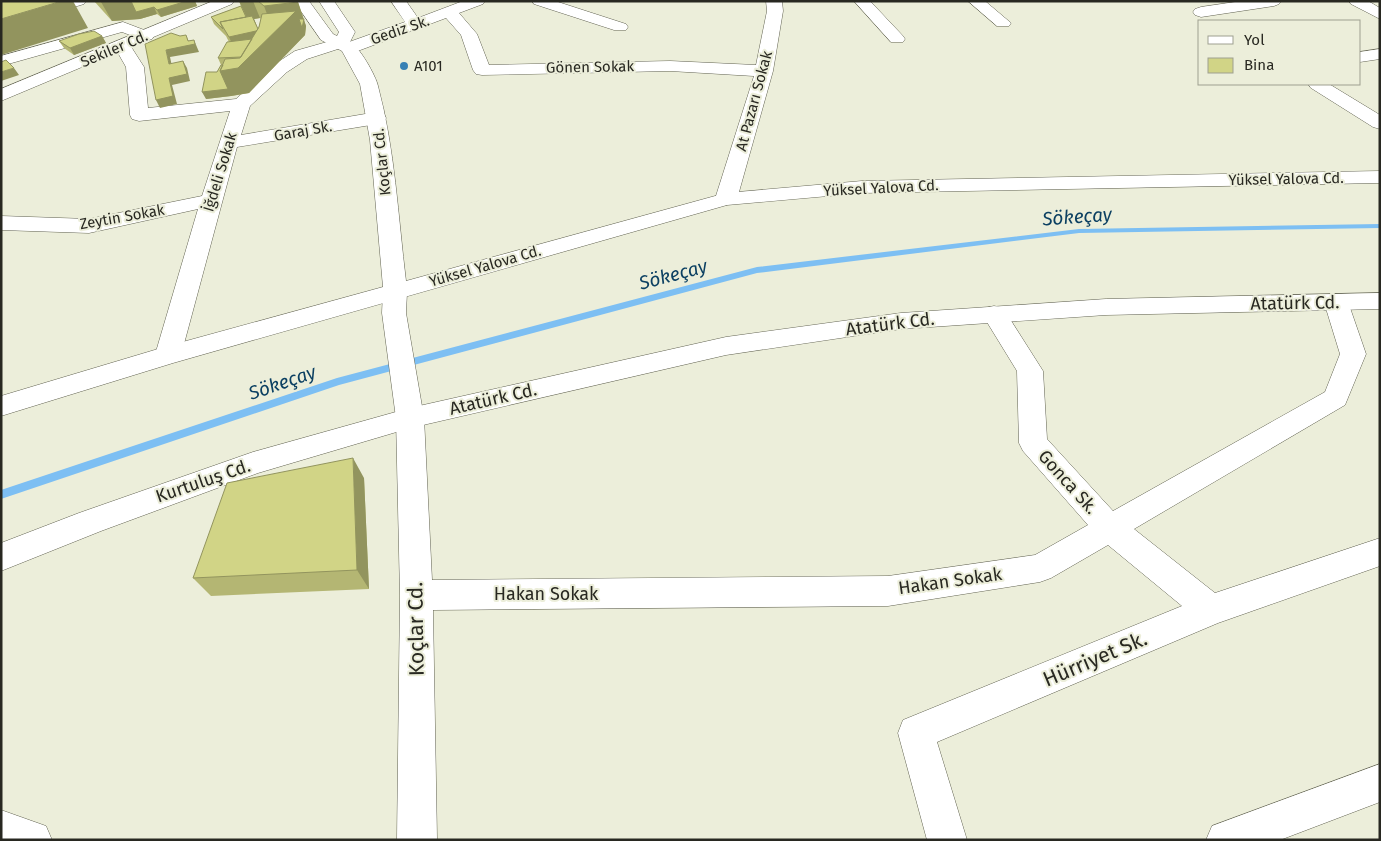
<svg xmlns="http://www.w3.org/2000/svg" width="1381" height="841" font-family="'Fira Sans',sans-serif">
  <style>
    .lines { fill: none; stroke-linecap: round; stroke-linejoin: round }
    .stream { fill: #7dbff3; fill-rule: evenodd }
    .minor-casing { stroke: #626352; stroke-width: 1 }
    .major-casing { stroke: #626352; stroke-width: 1 }
    .minor { fill: #fff; fill-rule: evenodd }
    .major { fill: #fff; fill-rule: evenodd }
    .wall { fill: #b4b673; fill-rule: evenodd }
    .shaded-wall { fill: #92945e }
    .building { fill: #d1d486; stroke: #92945e }
    .poi-dot { fill: #3780b4; stroke: #eceeda; stroke-width: 2 }
    .labels { text-anchor: middle; stroke-width: 4; stroke-linejoin: round; paint-order: stroke }
    .far-street-label { font-size: 15px; fill: #282821; stroke: #eceeda }
    .far-poi-label { font-size: 15px; fill: #282821; stroke: #eceeda; text-anchor: start }
    .street-label { font-size: 18px; fill: #282821; stroke: #eceeda }
    .water-label { font-size: 19px; font-style: italic; fill: #0c4062; stroke: #eceeda }
    .near-street-label { font-size: 21px; fill: #282821; stroke: #eceeda }
  </style>
  <rect width="100%" height="100%" fill="#eceeda"/>
  <g class="lines">
    <path class="stream" d="M 1380,224 L 1380,228 L 1079,233 L 757,273 L 339,385 L 1,499 L 1,490 L 337,378 L 757,267 L 1079,229 Z"/>
    <defs>
      <path id="minor" d="M 62,1 L 86,1 L 84,4 L 1,29 L 1,19 Z
        M 391,1 L 406,1 L 418,18 L 463,1 L 485,1 L 483,4 L 459,13 L 477,34 L 489,65 L 670,61 L 756,65 L 767,11 L 766,1 L 782,1 L 783,11 L 773,71 L 737,199 L 733,203 L 726,205 L 719,203 L 715,199 L 754,76 L 670,71 L 482,75 L 476,74 L 473,70 L 461,35 L 446,18 L 355,52 L 343,52 L 341,48 L 307,59 L 287,72 L 250,106 L 241,135 L 377,112 L 384,114 L 386,118 L 384,122 L 377,124 L 237,147 L 181,355 L 177,361 L 168,364 L 159,361 L 155,355 L 198,209 L 89,233 L 1,230 L 1,216 L 89,219 L 202,196 L 230,111 L 139,121 L 132,119 L 130,115 L 126,67 L 114,46 L 116,42 L 128,42 L 144,67 L 148,108 L 236,99 L 275,64 L 295,51 L 341,38 L 347,39 L 349,42 L 405,22 Z
        M 532,1 L 555,1 L 626,24 L 628,27 L 626,30 L 614,30 L 534,4 Z
        M 854,1 L 870,1 L 903,36 L 905,39 L 903,42 L 891,42 Z
        M 968,1 L 985,1 L 1011,23 L 1009,26 L 997,26 Z
        M 1242,1 L 1281,1 L 1279,4 L 1274,6 L 1201,17 L 1195,15 L 1193,12 L 1195,9 L 1201,7 Z
        M 1349,1 L 1368,1 L 1380,8 L 1380,19 L 1351,4 Z
        M 123,22 L 152,33 L 154,36 L 152,39 L 146,41 L 122,32 L 1,66 L 1,56 Z
        M 1380,49 L 1380,59 L 1360,62 L 1360,52 Z
        M 1308,84 L 1329,84 L 1380,115 L 1380,129 L 1373,127 L 1311,88 Z
        M 395,284 L 403,286 L 407,292 L 406,313 L 424,418 L 432,580 L 888,576 L 1035,555 L 1088,525 L 1023,451 L 1019,443 L 1017,371 L 982,314 L 985,308 L 994,306 L 1003,308 L 1043,371 L 1047,439 L 1113,511 L 1325,392 L 1340,354 L 1324,302 L 1327,296 L 1336,294 L 1345,296 L 1348,302 L 1366,354 L 1345,405 L 1134,529 L 1215,593 L 1380,538 L 1380,566 L 1218,623 L 937,742 L 967,840 L 927,840 L 898,733 L 903,720 L 1182,606 L 1108,545 L 1051,578 L 1040,582 L 888,606 L 433,610 L 437,840 L 397,840 L 400,595 L 396,418 L 382,313 L 383,292 L 387,286 Z
        M 1380,764 L 1380,802 L 1280,840 L 1206,840 L 1212,826 Z
        M 1,810 L 46,826 L 52,840 L 1,840 Z"/>
      <path id="major" d="M 213,1 L 234,1 L 232,4 L 1,101 L 1,89 Z
        M 294,1 L 309,1 L 333,34 L 337,36 L 339,32 L 319,1 L 334,1 L 355,32 L 350,42 C 359,46 376,76 378,86 C 395,149 398,216 406,281 L 726,193 L 862,181 L 1380,171 L 1380,183 L 862,193 L 727,205 L 173,363 L 1,416 L 1,396 L 168,346 L 383,287 L 370,140 L 360,84 L 342,51 L 321,40 Z
        M 1380,293 L 1380,309 L 1106,315 L 901,329 L 726,355 L 410,428 L 258,473 L 101,531 L 1,571 L 1,543 L 79,513 L 253,452 L 410,408 L 726,337 L 901,313 L 1106,299 Z"/>
    </defs>
    <use href="#minor" class="minor-casing"/>
    <use href="#major" class="major-casing"/>
    <use href="#minor" class="minor"/>
    <use href="#major" class="major"/>
  </g>
  <path class="wall" d="M 94,1 L 195,1 L 197,6 L 161,17 L 157,14 L 140,19 L 112,21 Z
    M 239,1 L 296,1 L 298,2 L 306,26 L 305,35 L 249,93 L 231,96 L 206,99 L 217,72 L 221,65 L 218,58 L 229,42 L 226,36 L 214,24 L 211,17 L 241,6 ZM 260,18 L 261,19 L 258,29 L 254,19 Z
    M 102,36 L 106,43 L 74,55 L 64,48 L 59,41 Z
    M 364,478 L 369,589 L 211,596 L 193,578 Z"/>
  <path class="shaded-wall" d="M 62,1 L 73,1 L 88,28 L 1,55 L 1,19 Z
    M 113,1 L 131,1 L 140,19 L 112,21 L 101,2 Z
    M 187,1 L 195,1 L 197,6 L 161,17 L 157,10 Z
    M 239,1 L 253,1 L 260,18 L 254,19 L 262,40 L 273,30 L 264,6 L 298,2 L 306,26 L 305,35 L 249,93 L 231,96 L 206,99 L 202,92 L 220,71 L 253,53 L 234,48 L 229,37 L 246,16 Z
    M 154,7 L 157,14 L 140,19 L 136,12 Z
    M 186,35 L 189,42 L 194,40 L 199,52 L 170,57 L 173,71 L 169,64 L 166,50 L 188,41 Z
    M 102,36 L 106,43 L 74,55 L 70,48 Z
    M 183,61 L 187,68 L 190,81 L 172,85 L 177,104 L 160,108 L 156,100 L 169,78 Z
    M 14,68 L 19,75 L 1,81 L 1,72 Z
    M 353,458 L 364,478 L 369,589 L 357,570 Z"/>
  <path class="building" d="M 1,1 L 62,1 L 1,19 Z
    M 131,1 L 187,1 L 157,10 L 154,7 L 136,12 Z
    M 258,1 L 296,1 L 298,2 L 264,6 Z
    M 241,6 L 246,17 L 220,22 L 223,29 L 211,17 Z
    M 296,11 L 238,68 L 220,71 L 225,59 L 240,58 L 259,27 L 262,14 Z
    M 252,16 L 258,29 L 256,31 L 229,37 L 220,22 Z
    M 299,19 L 304,19 L 302,28 Z
    M 94,31 L 102,36 L 70,48 L 59,41 L 79,34 Z
    M 171,33 L 180,36 L 186,35 L 188,41 L 194,40 L 195,44 L 166,50 L 169,64 L 183,61 L 187,74 L 169,78 L 173,96 L 156,100 L 145,44 Z
    M 252,39 L 241,57 L 218,58 L 227,42 Z
    M 6,60 L 14,68 L 1,72 L 1,62 Z
    M 221,65 L 223,65 L 220,71 L 228,89 L 202,92 L 206,72 L 217,72 Z
    M 353,458 L 357,570 L 193,578 L 227,483 Z"/>
  <circle class="poi-dot" cx="404" cy="66" r="5"/>
  <g class="labels">
    <g class="far-street-label">
      <text transform="translate(400 30) rotate(-19)" y="5">Gediz Sk.</text>
      <text transform="translate(114 49) rotate(-23)" y="5">Sekiler Cd.</text>
      <text transform="translate(590 67) rotate(-1)" y="5">Gönen Sokak</text>
      <text transform="translate(754 101) rotate(-75)" y="5">At Pazarı Sokak</text>
      <text transform="translate(303 131) rotate(-10)" y="5">Garaj Sk.</text>
      <text transform="translate(382 162) rotate(-96)" y="5">Koçlar Cd.</text>
      <text transform="translate(220 172) rotate(-73)" y="5">İğdeli Sokak</text>
      <text transform="translate(1286 179) rotate(-1)" y="5">Yüksel Yalova Cd.</text>
      <text transform="translate(881 188) rotate(-3)" y="5">Yüksel Yalova Cd.</text>
      <text transform="translate(122 217) rotate(-10)" y="5">Zeytin Sokak</text>
      <text transform="translate(485 266) rotate(-16)" y="5">Yüksel Yalova Cd.</text>
    </g>
    <g class="far-poi-label">
      <text x="414" y="71">A101</text>
    </g>
    <g class="street-label">
      <text transform="translate(1295 303) rotate(-1)" y="6">Atatürk Cd.</text>
      <text transform="translate(890 324) rotate(-7)" y="6">Atatürk Cd.</text>
      <text transform="translate(493 399) rotate(-13)" y="6">Atatürk Cd.</text>
      <text transform="translate(203 481) rotate(-19)" y="6">Kurtuluş Cd.</text>
      <text transform="translate(1068 482) rotate(48)" y="6">Gonca Sk.</text>
      <text transform="translate(950 581) rotate(-8)" y="6">Hakan Sokak</text>
      <text x="546" y="600">Hakan Sokak</text>
    </g>
    <g class="water-label">
      <text transform="translate(1077 216) rotate(-4)" y="7">Sökeçay</text>
      <text transform="translate(673 274) rotate(-15)" y="7">Sökeçay</text>
      <text transform="translate(282 382) rotate(-19)" y="7">Sökeçay</text>
    </g>
    <g class="near-street-label">
      <text transform="translate(416 629) rotate(-91)" y="7">Koçlar Cd.</text>
      <text transform="translate(1095 659) rotate(-23)" y="7">Hürriyet Sk.</text>
    </g>
  </g>
  <rect width="1381" height="841" fill="none" stroke="#282821" stroke-width="5"/>
  <rect x="1198" y="20" width="162" height="65" fill="#eceeda" stroke="#9e9f90"/>
  <rect x="1208" y="36" width="25" height="8" fill="#ffffff" stroke="#9e9f90"/>
  <text x="1244" y="45" font-size="15" fill="#282821">Yol</text>
  <rect x="1208" y="58" width="25" height="15" fill="#d1d486" stroke="#9e9f90"/>
  <text x="1244" y="70" font-size="15" fill="#282821">Bina</text>
</svg>
